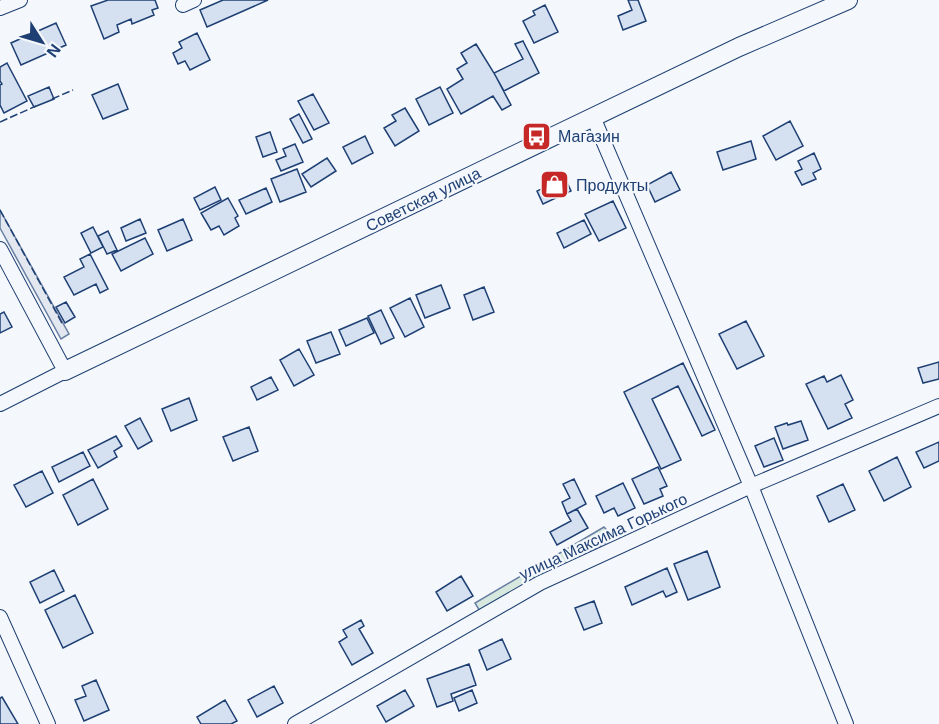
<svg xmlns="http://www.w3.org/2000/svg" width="939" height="724" font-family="Helvetica,sans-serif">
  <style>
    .green { fill: #d7e8df; stroke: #687fa3; stroke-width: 1.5 }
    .parking { fill: #e3e8f0; stroke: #687fa3; stroke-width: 1.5 }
    .building { fill: #d5e0f0; stroke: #1d3f73; stroke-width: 1.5 }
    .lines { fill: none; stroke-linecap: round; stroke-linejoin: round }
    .minor-casing { stroke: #1d3f73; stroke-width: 16 }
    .tertiary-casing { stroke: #1d3f73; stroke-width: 20 }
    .minor { stroke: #f4f7fb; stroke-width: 14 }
    .tertiary { stroke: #f4f7fb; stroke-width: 18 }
    .fence { stroke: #1d3f73; stroke-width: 1.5; stroke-dasharray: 8 3; stroke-linecap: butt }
    .labels { text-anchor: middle; stroke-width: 4.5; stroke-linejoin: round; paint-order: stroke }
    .poi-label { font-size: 16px; fill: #1d3f73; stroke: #f4f7fb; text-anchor: start }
    .street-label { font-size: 16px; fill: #1d3f73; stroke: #f4f7fb }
  </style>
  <rect width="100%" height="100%" fill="#f4f7fb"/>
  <path class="green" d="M 604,527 L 614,538 L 481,613 L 475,603 Z"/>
  <path class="parking" d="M 0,210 L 69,334 L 61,339 L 0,228 Z"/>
  <path class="building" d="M 108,0 L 155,0 L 158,8 L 152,10 L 154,15 L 132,24 L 131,19 L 117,25 L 119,32 L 104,39 L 91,6 Z
    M 223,0 L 268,0 L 207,27 L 200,10 Z
    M 628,0 L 638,0 L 646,21 L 623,30 L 618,16 L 632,10 Z
    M 545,5 L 558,32 L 534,43 L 523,21 L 535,15 L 533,11 Z
    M 56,23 L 66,45 L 21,65 L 11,43 Z
    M 197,33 L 210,60 L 190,70 L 185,61 L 178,64 L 173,53 L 182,48 L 179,42 Z
    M 523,41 L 539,73 L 504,91 L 494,73 L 523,59 L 515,44 Z
    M 476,44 L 494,73 L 511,105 L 502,110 L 493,96 L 461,114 L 447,89 L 463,79 L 457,69 L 467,63 L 461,53 Z
    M 7,63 L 27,101 L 4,113 L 0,105 L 0,85 L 2,84 L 0,81 L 0,67 Z
    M 118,84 L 128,109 L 103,119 L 92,95 Z
    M 49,87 L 54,99 L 34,107 L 28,96 Z
    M 440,87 L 453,113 L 429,125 L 416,99 Z
    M 313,94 L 329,123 L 314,130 L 298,101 Z
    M 405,108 L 419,131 L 395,146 L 384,128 L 396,121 L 392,115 Z
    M 299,114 L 312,139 L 303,143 L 290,119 Z
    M 790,121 L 803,146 L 776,160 L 763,136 Z
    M 270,132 L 277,152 L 263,157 L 256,137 Z
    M 365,136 L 373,153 L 352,164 L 343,147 Z
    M 751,141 L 756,159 L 723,170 L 717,152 Z
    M 295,144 L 303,162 L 281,171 L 276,160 L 286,156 L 283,149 Z
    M 814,153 L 821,169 L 813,173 L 816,179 L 802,185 L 795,172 L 802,169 L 798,161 Z
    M 327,158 L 336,171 L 311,187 L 302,174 Z
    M 297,169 L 306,192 L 280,202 L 271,179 Z
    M 671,172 L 680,190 L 655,202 L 647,185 Z
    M 565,178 L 571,191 L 543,204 L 537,191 Z
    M 215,187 L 221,200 L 200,210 L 194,198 Z
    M 266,188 L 272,202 L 246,214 L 239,200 Z
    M 228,198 L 238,216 L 235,218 L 239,226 L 224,235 L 219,226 L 211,230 L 201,213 Z
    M 613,201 L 626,228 L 599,241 L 585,214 Z
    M 140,219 L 146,233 L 126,241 L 121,228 Z
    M 183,219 L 192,240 L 167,251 L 158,230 Z
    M 584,220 L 591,234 L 564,248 L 557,233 Z
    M 93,227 L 103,247 L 91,253 L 81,233 Z
    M 108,231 L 117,250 L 107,254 L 98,236 Z
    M 145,238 L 153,254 L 121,271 L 112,254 Z
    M 90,254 L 108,289 L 100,293 L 96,284 L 74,295 L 64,277 L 84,267 L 80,259 Z
    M 441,285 L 450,308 L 425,318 L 416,295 Z
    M 484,287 L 494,312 L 473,320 L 464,295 Z
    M 410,298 L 424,327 L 405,337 L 390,308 Z
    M 66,302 L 75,317 L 65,323 L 56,307 Z
    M 381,310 L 394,338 L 381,344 L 368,316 Z
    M 4,312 L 12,327 L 0,333 L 0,314 Z
    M 367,318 L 374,333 L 346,346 L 339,330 Z
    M 746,321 L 764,356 L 737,369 L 719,334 Z
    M 331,332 L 340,354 L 316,363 L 307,341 Z
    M 299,349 L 314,375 L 294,386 L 280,360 Z
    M 939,362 L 939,379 L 923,383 L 918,368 Z
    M 683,363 L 715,430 L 702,436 L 678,386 L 652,399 L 681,460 L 661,469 L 624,392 Z
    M 841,375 L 853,400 L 845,404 L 852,418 L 828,429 L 806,384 L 824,376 L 827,382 Z
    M 271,377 L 278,390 L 257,400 L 251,387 Z
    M 189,398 L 197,420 L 171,431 L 162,409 Z
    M 140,418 L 152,441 L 138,449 L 125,426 Z
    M 801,421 L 808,440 L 783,449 L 775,427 L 787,423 L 788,425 Z
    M 249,427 L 258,451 L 233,461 L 223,437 Z
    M 116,436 L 122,446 L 114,451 L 117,457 L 98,468 L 88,450 Z
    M 774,438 L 783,460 L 764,467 L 755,446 Z
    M 939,442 L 939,461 L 924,468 L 916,452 Z
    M 83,452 L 90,466 L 59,482 L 52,467 Z
    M 897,457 L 911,487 L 884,501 L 869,471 Z
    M 658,467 L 667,486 L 660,489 L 663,496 L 644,504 L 632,479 Z
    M 42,471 L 53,493 L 26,507 L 14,485 Z
    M 93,479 L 108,509 L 78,525 L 63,495 Z
    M 574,479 L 586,504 L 567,514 L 562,502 L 570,498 L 563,484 Z
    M 623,483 L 635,508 L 618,516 L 614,508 L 604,513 L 596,496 Z
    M 843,484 L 855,510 L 829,522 L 817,496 Z
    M 577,509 L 588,528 L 557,545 L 550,532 L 571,521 L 567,514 Z
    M 707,551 L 720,587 L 688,600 L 674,564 Z
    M 667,568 L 677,592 L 666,597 L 663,591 L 632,605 L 625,587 Z
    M 54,570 L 64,591 L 40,603 L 30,582 Z
    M 461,576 L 473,596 L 447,611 L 436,592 Z
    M 75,595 L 93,633 L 63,648 L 45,610 Z
    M 594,601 L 602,623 L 584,630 L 575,608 Z
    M 361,620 L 364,626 L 359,629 L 373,653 L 352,665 L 339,642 L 347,637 L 343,630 Z
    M 502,639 L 511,659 L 487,670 L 479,650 Z
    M 469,664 L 476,685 L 451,694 L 453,701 L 437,707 L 427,679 Z
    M 96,680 L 109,710 L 84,721 L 75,700 L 86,696 L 82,686 Z
    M 274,686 L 283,703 L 257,717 L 248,700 Z
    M 405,690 L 414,706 L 386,722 L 377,706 Z
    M 472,690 L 477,703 L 459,711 L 454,698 Z
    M 2,697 L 18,724 L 0,724 L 0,698 Z
    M 225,700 L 237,721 L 231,724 L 201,724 L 197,717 Z"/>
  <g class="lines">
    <defs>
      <path id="minor" d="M 183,5 L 194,0
        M 0,8 L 20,0
        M 593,117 L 751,486 L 846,724
        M 0,249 L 65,371 L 0,404
        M 0,617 L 48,724
        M 295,724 L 540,583 L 751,486 L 939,406"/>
      <path id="tertiary" d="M 65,371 L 739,47 L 848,0"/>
    </defs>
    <use href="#minor" class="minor-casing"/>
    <use href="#tertiary" class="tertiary-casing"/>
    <use href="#minor" class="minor"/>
    <use href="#tertiary" class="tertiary"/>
    <path class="fence" d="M 52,99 L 73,90
      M 0,122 L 36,106
      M 0,210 L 63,325"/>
  </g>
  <defs>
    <symbol id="bus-square" viewBox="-11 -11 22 22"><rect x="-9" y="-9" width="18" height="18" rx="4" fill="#c62828" stroke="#f4f7fb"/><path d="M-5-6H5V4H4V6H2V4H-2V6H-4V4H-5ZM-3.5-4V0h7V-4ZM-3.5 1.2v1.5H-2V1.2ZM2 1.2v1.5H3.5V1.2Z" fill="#fff"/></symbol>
    <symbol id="shop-square" viewBox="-11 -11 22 22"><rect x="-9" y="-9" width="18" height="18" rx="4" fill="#c62828" stroke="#f4f7fb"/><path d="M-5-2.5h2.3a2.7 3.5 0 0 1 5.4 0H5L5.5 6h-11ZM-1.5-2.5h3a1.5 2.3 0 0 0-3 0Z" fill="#fff"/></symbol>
  </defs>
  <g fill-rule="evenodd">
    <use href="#bus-square" x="520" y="120" width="33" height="33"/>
    <use href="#shop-square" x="538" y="168" width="33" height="33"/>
  </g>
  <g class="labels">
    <g class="poi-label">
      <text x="558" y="142">Магазин</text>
      <text x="576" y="191">Продукты</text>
    </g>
    <g class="street-label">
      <text transform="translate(423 199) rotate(-26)" y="6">Советская улица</text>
      <text transform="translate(603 536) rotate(-25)" y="6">улица Максима Горького</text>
    </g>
  </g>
  <g transform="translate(42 42) rotate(127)" stroke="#f4f7fb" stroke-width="4.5" paint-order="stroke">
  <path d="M0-4.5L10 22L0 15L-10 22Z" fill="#1d3f73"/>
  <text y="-9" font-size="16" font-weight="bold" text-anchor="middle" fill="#1d3f73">N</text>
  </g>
</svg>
